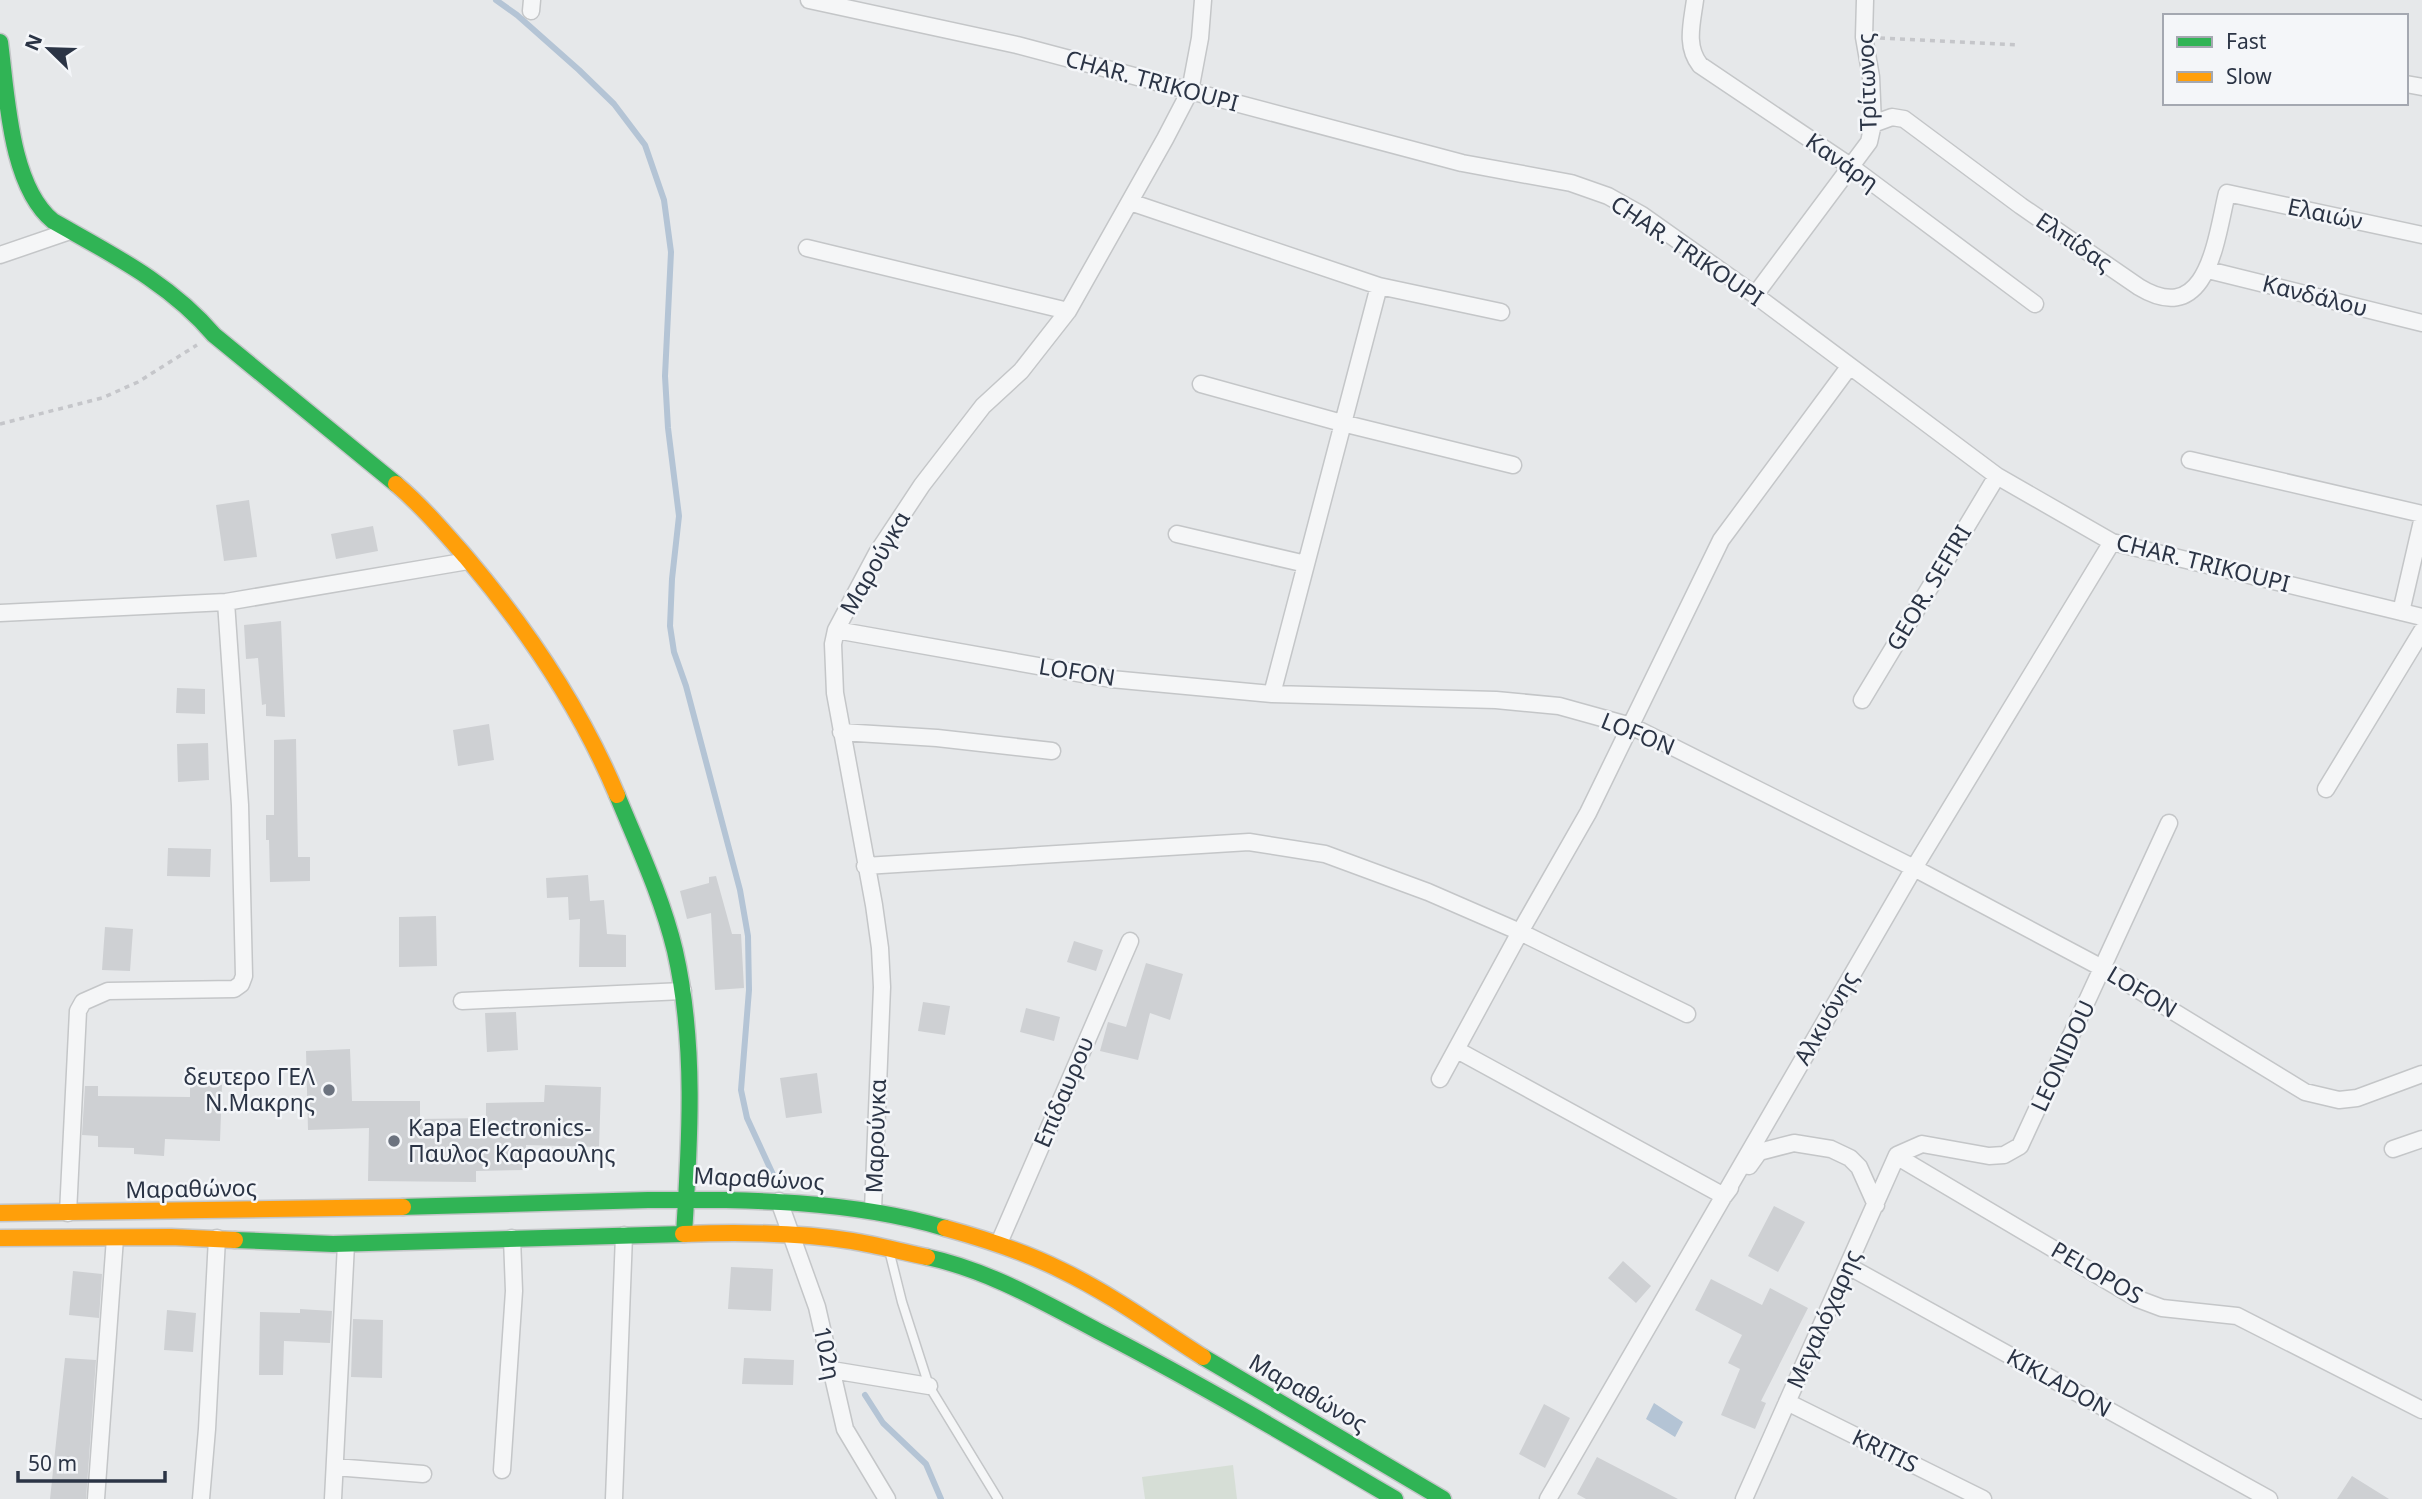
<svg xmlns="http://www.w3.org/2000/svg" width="2422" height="1499" font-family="'Noto Sans',sans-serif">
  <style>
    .green { fill: #d6ded6 }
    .water { fill: #b4c4d5 }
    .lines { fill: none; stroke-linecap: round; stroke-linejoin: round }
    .stream { stroke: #b4c4d5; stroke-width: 6 }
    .building { fill: #ced0d3 }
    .lane-casing { stroke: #c4c6c8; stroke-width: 11 }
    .street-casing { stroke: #c4c6c8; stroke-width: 19 }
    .fast-casing { stroke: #c4c6c8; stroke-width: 19 }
    .slow-casing { stroke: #c4c6c8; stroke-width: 19 }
    .path { stroke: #c5c6ca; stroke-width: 3.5; stroke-dasharray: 5 5; stroke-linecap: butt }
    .lane { stroke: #f5f6f7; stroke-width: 8 }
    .street { stroke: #f5f6f7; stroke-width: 16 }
    .fast { stroke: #30b455; stroke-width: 16 }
    .slow { stroke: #ff9f0a; stroke-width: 16 }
    .poi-dot { fill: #6c737f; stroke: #f4f6f9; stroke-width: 2.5 }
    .labels { text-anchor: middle; stroke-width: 5; stroke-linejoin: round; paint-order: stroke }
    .street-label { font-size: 23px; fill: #2b3445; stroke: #f4f6f9 }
    .poi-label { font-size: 23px; fill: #2b3445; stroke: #f4f6f9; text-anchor: end }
  </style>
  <rect width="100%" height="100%" fill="#e6e8ea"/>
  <path class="green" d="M 1233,1465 L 1237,1499 L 1145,1499 L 1142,1477 Z"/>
  <path class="water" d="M 1654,1403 L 1683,1422 L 1675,1437 L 1646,1419 Z"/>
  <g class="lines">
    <path class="stream" d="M 496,0 L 517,15 L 579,70 L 614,104 L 645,145 L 664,200 L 671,252 L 665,376 L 668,428 L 679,516 L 672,579 L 670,626 L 674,652 L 686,686 L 740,890 L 748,936 L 749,990 L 741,1090 L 747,1118 L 776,1181
      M 865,1395 L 883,1423 L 926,1464 L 941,1499"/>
  </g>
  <path class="building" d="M 249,500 L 257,557 L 224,561 L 216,505 Z
    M 373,526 L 378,551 L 336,559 L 331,534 Z
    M 281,621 L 285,717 L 266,716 L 266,704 L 262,705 L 258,658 L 246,659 L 244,625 Z
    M 177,688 L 205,689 L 205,714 L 176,713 Z
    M 489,724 L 494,760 L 458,766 L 453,730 Z
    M 296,739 L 298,857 L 310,857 L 310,881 L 270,882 L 269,840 L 266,840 L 266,815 L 274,815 L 274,740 Z
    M 208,743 L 209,780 L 178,782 L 177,744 Z
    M 168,848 L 211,849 L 210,877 L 167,876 Z
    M 588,875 L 590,901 L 604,900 L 607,934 L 626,935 L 626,967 L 579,967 L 580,919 L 569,920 L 568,897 L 547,898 L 546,878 Z
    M 716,876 L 732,934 L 741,934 L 744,988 L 715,990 L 711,913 L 687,919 L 680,891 L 709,883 L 709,877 Z
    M 436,916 L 437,966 L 399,967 L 399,917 Z
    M 105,927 L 133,929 L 130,971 L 102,970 Z
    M 1074,941 L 1103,950 L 1096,971 L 1067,962 Z
    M 1146,963 L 1183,974 L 1170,1020 L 1150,1013 L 1138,1060 L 1100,1051 L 1108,1022 L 1126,1027 Z
    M 923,1002 L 950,1006 L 945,1035 L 918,1031 Z
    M 1026,1008 L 1060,1017 L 1054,1041 L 1020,1032 Z
    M 516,1012 L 518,1050 L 487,1052 L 485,1013 Z
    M 350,1049 L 352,1101 L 420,1101 L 420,1119 L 486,1118 L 486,1103 L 544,1102 L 545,1085 L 601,1087 L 599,1147 L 526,1145 L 527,1170 L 476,1171 L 476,1182 L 368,1181 L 369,1128 L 308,1130 L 306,1051 Z
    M 817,1073 L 822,1113 L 786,1118 L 780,1078 Z
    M 190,1083 L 222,1085 L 220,1141 L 165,1139 L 164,1156 L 134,1154 L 134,1148 L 98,1147 L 98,1136 L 82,1135 L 85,1086 L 98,1086 L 98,1096 L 190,1097 Z
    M 1774,1206 L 1805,1222 L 1778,1272 L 1748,1256 Z
    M 1623,1261 L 1651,1286 L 1636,1303 L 1608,1278 Z
    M 731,1267 L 773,1269 L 771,1311 L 728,1309 Z
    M 73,1271 L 102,1274 L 99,1318 L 69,1315 Z
    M 1711,1279 L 1762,1305 L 1770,1288 L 1808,1308 L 1761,1401 L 1766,1403 L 1755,1429 L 1721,1415 L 1740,1369 L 1728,1363 L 1742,1335 L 1695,1310 Z
    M 300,1309 L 332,1311 L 330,1343 L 284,1341 L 283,1375 L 259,1375 L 260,1312 L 300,1313 Z
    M 167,1310 L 196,1313 L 193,1352 L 164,1350 Z
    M 353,1319 L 383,1320 L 382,1378 L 351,1377 Z
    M 65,1358 L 96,1360 L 86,1499 L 50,1499 Z
    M 744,1358 L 794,1360 L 793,1385 L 742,1384 Z
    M 1544,1404 L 1570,1418 L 1545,1468 L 1519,1454 Z
    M 1597,1457 L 1678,1499 L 1586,1499 L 1577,1494 Z
    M 2352,1476 L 2389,1499 L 2337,1499 Z"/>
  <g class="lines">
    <defs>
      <path id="lane" d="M 890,1254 L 902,1302 L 929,1386 L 998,1499"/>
      <path id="street" d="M 809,0 L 1017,45 L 1462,163 L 1571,183 L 1608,196 L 1642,215 L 1755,295 L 1997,476 L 2112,542 L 2422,617
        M 1695,0 C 1692,23 1685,46 1700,65 L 1850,166 L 2035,304
        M 531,11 L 532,0
        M 2406,84 L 2422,87
        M 1873,124 L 1892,117 L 1904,119 L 2021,206 L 2139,287 C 2208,329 2216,238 2227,193 L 2422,235
        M 1130,202 L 1379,286 L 1501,312
        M 807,248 L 1068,311
        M 0,255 L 70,231
        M 2208,270 L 2422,323
        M 1755,295 L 1869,142 L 1873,124 L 1871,77 L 1864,37 L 1865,0
        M 1201,384 L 1342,423 L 1513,465
        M 2190,460 L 2422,514
        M 1177,534 L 1306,564
        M 2401,612 L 2422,521
        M 0,613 L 226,602 L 468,561
        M 836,630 L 1111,679 L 1272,694 L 1496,700 L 1559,706 L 1631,726 L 1914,868 L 2104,969 L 2305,1092 L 2339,1100 L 2357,1098 L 2422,1074
        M 1272,694 L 1379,286
        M 1862,700 L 1997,476
        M 841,732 L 937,738 L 1052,751
        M 2326,789 L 2422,631
        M 865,866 L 1249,842 L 1325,854 L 1428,892 L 1520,932 L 1687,1014
        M 462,1001 L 683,991
        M 1457,1050 L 1724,1196 L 1730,1188
        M 1440,1079 L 1520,932 L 1588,813 L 1721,540 L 1849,367
        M 2393,1149 L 2422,1139
        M 1898,1157 L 2138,1299 L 2162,1308 L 2237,1316 L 2422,1410
        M 1749,1166 L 1759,1152 L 1794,1143 L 1831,1149 L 1850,1158 L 1859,1167 L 1876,1205
        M 779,1201 L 817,1307 L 845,1429 L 887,1499
        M 873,1210 L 882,987 L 880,948 L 874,905 L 835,693 L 833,644 L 836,630 L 877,553 L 922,485 L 983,406 L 1021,371 L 1068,311 L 1165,139 L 1190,91 L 1200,38 L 1203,0
        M 68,1213 L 78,1011 L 83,1002 L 108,991 L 234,989 L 241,984 L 244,976 L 240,805 L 226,602
        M 999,1243 L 1130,941
        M 1848,1266 L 2269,1499
        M 832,1370 L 929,1386
        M 1787,1402 L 1983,1499
        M 335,1467 L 423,1474
        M 502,1470 L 514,1291 L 512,1238
        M 96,1499 L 115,1238
        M 201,1499 L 207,1429 L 217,1238
        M 333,1499 L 346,1244
        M 614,1499 L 624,1235
        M 1548,1499 L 1914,868 L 2112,542
        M 1744,1499 L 1897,1155 L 1922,1144 L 1989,1156 L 2004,1155 L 2020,1146 L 2169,823"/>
      <path id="fast" d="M 0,42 C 7,95 10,186 53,221 C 111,254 170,283 214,335 L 396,484
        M 617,795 C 638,846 662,897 675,951 C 696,1043 690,1140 684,1234
        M 403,1207 C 485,1205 567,1202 648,1200 C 747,1199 850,1200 945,1228
        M 235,1240 L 333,1244 L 683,1234
        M 927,1257 C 988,1270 1043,1302 1098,1331 C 1199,1383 1297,1441 1395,1499
        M 1203,1357 L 1443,1499"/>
      <path id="slow" d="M 396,484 C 422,506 444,532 466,557 C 528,630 580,707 617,795
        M 0,1213 L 403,1207
        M 945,1228 C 985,1239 1023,1251 1061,1270 C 1111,1294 1156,1327 1203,1357
        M 683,1234 C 738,1232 797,1232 852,1241 C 877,1245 902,1252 927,1257
        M 0,1238 L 171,1237 L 235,1240"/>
    </defs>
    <use href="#lane" class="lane-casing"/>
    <use href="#street" class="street-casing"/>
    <use href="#fast" class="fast-casing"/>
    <use href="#slow" class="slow-casing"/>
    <path class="path" d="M 1880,38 L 2019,45
      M 0,424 L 102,398 L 138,382 L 197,345"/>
    <use href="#lane" class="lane"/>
    <use href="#street" class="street"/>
    <use href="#fast" class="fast"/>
    <use href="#slow" class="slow"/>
  </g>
  <g class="poi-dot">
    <circle cx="329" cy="1090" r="7"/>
    <circle cx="394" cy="1141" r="7"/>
  </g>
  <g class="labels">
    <g class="street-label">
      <text transform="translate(1152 81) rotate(15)" y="8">CHAR. TRIKOUPI</text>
      <text transform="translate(1867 82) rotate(-92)" y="8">Τρίτωνος</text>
      <text transform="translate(1842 162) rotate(35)" y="8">Κανάρη</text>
      <text transform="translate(2325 214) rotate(12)" y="8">Ελαιών</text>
      <text transform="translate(2074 242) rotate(34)" y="8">Ελπίδας</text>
      <text transform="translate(1687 251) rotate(34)" y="8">CHAR. TRIKOUPI</text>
      <text transform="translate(2315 296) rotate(14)" y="8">Κανδάλου</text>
      <text transform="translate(875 563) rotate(-60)" y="8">Μαρούγκα</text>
      <text transform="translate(2203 563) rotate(14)" y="8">CHAR. TRIKOUPI</text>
      <text transform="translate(1929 588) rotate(-59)" y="8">GEOR. SEFIRI</text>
      <text transform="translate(1077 672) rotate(9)" y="8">LOFON</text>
      <text transform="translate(1638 734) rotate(22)" y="8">LOFON</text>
      <text transform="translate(2142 992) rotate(31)" y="8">LOFON</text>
      <text transform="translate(1826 1018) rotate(-60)" y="8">Αλκυόνης</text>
      <text transform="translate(2063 1056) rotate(-65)" y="8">LEONIDOU</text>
      <text transform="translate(1064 1092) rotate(-67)" y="8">Επίδαυρου</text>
      <text transform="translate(876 1136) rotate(-88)" y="8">Μαρούγκα</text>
      <text transform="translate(759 1179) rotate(3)" y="8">Μαραθώνος</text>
      <text transform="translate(191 1189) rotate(-1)" y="8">Μαραθώνος</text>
      <text transform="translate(2097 1273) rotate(30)" y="8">PELOPOS</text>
      <text transform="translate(1824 1319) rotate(-66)" y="8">Μεγαλόχαρης</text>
      <text transform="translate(827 1353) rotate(78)" y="8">102η</text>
      <text transform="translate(2059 1383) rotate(29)" y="8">KIKLADON</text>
      <text transform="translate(1308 1393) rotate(30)" y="8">Μαραθώνος</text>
      <text transform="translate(1885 1451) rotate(26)" y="8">KRITIS</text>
    </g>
    <g class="poi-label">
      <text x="315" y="1085">δευτερο ΓΕΛ<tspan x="315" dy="26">Ν.Μακρης</tspan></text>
      <text x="408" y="1136" text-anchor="start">Kapa Electronics-<tspan x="408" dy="26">Παυλος Καραουλης</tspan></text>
    </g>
  </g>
  <rect x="2163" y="14" width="245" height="91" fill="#f4f6f9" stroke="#a4a8b1" stroke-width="2"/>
  <rect x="2177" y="37" width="35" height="10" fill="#30b455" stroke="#a4a8b1" stroke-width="2"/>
  <text x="2226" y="49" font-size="21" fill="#2b3445">Fast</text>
  <rect x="2177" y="72" width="35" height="10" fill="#ff9f0a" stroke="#a4a8b1" stroke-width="2"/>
  <text x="2226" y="84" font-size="21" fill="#2b3445">Slow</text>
  <g transform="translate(49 49) rotate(293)" stroke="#f4f6f9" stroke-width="5" paint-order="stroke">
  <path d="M0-5L12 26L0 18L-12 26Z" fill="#2b3445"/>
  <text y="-10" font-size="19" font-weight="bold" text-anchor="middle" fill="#2b3445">N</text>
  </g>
  <path d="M18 1471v10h147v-10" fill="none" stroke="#2b3445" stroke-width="3.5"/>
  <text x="28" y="1471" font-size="21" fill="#2b3445" stroke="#f4f6f9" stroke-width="5" paint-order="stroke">50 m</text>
</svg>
